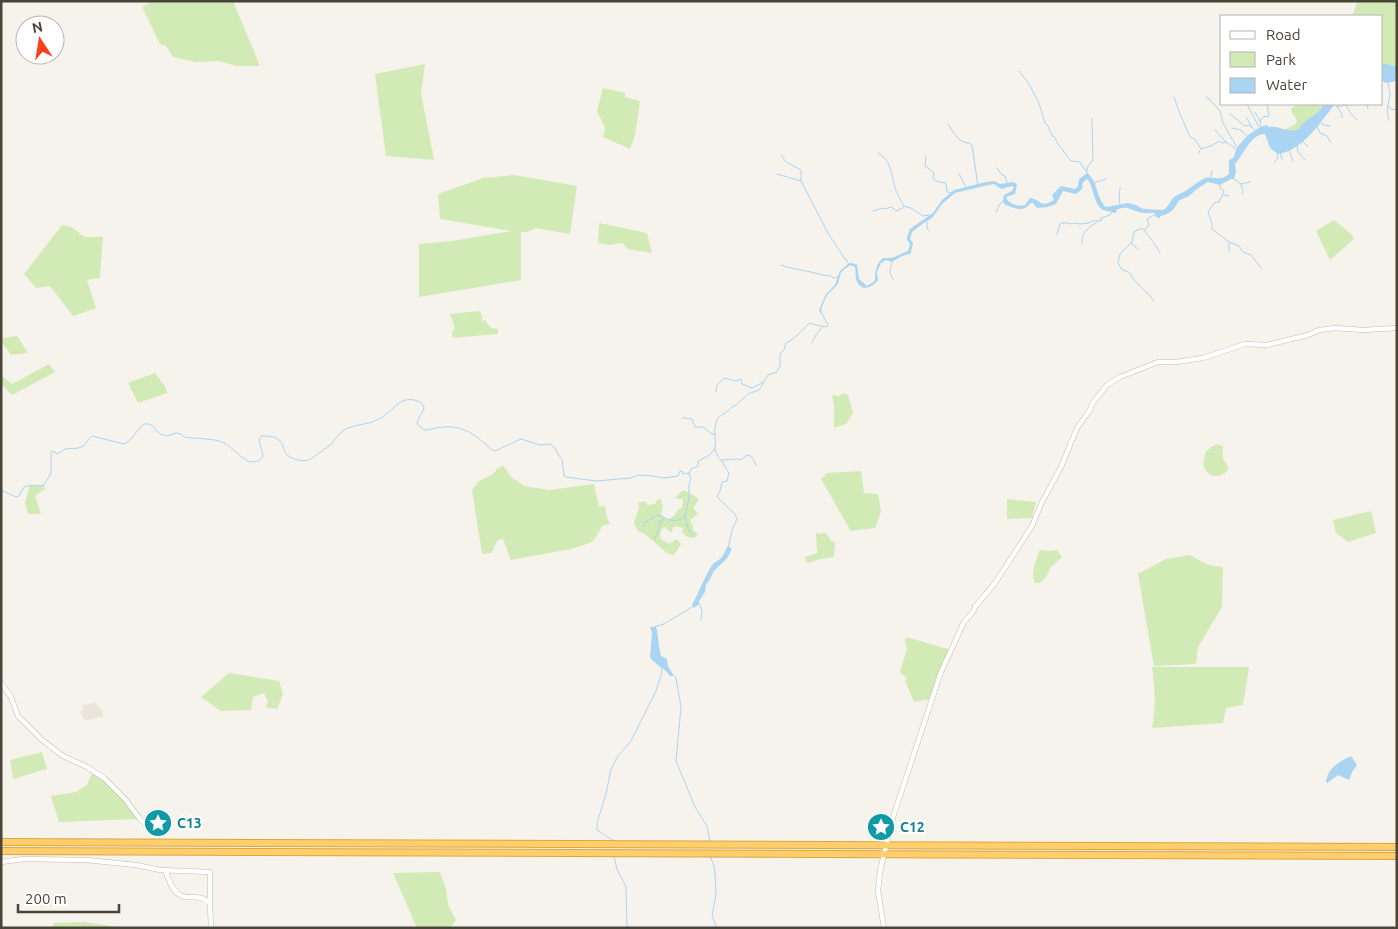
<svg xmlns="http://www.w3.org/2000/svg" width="1398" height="929" font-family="Ubuntu,sans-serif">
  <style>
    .residential { fill: #eae5da }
    .green { fill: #d2eab5 }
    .water { fill: #a9d4f2 }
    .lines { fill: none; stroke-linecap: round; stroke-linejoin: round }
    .stream { stroke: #a9d4f2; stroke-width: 1 }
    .minor-casing { stroke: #c2bbae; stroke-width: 5.5 }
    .highway-casing { stroke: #e0a43c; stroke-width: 8 }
    .minor { stroke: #fff; stroke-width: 4.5 }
    .highway { stroke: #ffcf6e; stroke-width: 6 }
    .labels { text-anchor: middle; stroke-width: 5; stroke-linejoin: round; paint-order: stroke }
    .culture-label { font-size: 14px; font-weight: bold; fill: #0d838f; stroke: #fff; text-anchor: start }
  </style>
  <rect width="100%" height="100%" fill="#f6f3ec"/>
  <path class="residential" d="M 95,703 L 103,712 L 103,717 L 87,720 L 83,718 L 80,712 L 84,709 L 82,705 Z"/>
  <path class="green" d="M 152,1 L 233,1 L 260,66 L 237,66 L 218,61 L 196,62 L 173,57 L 166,46 L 160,44 L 142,7 Z
    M 1360,1 L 1397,1 L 1397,66 L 1394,66 L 1382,63 L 1382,16 L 1353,16 L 1353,15 L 1357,2 Z
    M 425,64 L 421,93 L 434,160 L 386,156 L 375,74 Z
    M 603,88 L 625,93 L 625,97 L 640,101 L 635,136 L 630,149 L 603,137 L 605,128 L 597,111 Z
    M 1299,104 L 1324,104 C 1323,105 1320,111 1319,111 C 1313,118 1303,119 1299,129 L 1295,131 L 1284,130 L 1297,123 L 1295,116 L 1293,115 L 1291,108 Z
    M 514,175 L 577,186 L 570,234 L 536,228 L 527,232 L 521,232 L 521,280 L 419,297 L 419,244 L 452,241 L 512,231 L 440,219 L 438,194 L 483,178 Z
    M 1334,220 L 1351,234 L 1354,239 L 1330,260 L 1316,231 Z
    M 599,223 L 647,233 L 652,253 L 627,249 L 623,243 L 608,245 L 598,243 Z
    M 62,225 L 71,227 L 85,237 L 103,237 L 100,278 L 87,280 L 96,308 L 73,316 L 50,286 L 36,288 L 24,274 Z
    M 480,311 L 482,316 L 482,321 L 485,320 L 491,328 L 498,329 L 498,334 L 453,338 L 452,332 L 455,328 L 450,314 Z
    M 17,336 L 28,353 L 11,355 L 1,341 L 1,338 Z
    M 49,364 L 55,372 L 12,395 L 1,384 L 1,375 L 12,384 Z
    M 155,373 L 166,388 L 167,393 L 138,403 L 128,383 Z
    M 845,393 L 848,395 L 853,413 L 846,424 L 834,428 L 834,406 L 832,395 L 838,396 Z
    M 1216,444 L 1223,446 C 1223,449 1222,454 1223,458 C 1224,461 1228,464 1228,469 C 1226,475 1215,478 1211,475 C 1207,473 1205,469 1203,466 L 1206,451 Z
    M 504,466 L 511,477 L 524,486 L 549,490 L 594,484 L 599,507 L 605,506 L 607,518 L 610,524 L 602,526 L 596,537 L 592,542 L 571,549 L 511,560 L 503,539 L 498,540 L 491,553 L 482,554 L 472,490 L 479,481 L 493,474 L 498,468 Z
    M 861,471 L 864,493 L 878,494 L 881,512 L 875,528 L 850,531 L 849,528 L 821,479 L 827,473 Z
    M 30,485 L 38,486 L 44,485 L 45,489 L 35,496 L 41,514 L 28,514 L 25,503 Z
    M 684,490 L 699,499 L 693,508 L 698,514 L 690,520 L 693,527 L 693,530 L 698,534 L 695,537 C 689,539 687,537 682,532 L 683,528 L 674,526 L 671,533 L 665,527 L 661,530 L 660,538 L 669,544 L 677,539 L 681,544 L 674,555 L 667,553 L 645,534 L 639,532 L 636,528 L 634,522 L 639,508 L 638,503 L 646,501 L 647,505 L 655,504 L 657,500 L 661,499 L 663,507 L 661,514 L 667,520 C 672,518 677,514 678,509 L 682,508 L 683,499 L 676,499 L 677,495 Z
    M 1007,499 L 1036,502 L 1032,518 L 1007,519 Z
    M 1371,511 L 1376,533 L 1348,542 L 1336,533 L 1333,520 Z
    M 816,532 L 819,534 L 826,533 L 832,542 L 835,541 L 834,557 L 821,559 L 807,563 L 805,557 L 817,553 Z
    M 1040,550 L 1052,551 L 1057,550 L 1062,557 L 1051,567 L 1046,577 L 1040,583 L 1035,583 C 1030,571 1036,561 1040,550 Z
    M 1190,555 L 1208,565 L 1223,567 L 1222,607 L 1198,647 L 1196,664 L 1154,666 L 1138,574 L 1166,559 Z
    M 906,637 L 951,650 L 932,699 L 914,702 L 905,681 L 907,678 L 900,672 L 907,649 L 905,641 Z
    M 1152,667 L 1249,667 L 1243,705 L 1226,708 L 1223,723 L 1152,728 C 1156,707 1155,688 1152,667 Z
    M 229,673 L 279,681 L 283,694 L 277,709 L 266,707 L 268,701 L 264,693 L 253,697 L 251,710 L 221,711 L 201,697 Z
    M 42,752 L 47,769 L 13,779 L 10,760 Z
    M 93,770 L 104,778 L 140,819 L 59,822 L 51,796 L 76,792 L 87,785 Z
    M 440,872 L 446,889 L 448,905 L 456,920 L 450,928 L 417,928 L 393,873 Z
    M 84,922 L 125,928 L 54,928 L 53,923 Z"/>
  <path class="water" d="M 1382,63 L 1394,66 L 1397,66 L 1397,81 L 1386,83 L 1382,81 Z
    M 1324,104 L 1335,104 C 1320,122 1304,150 1278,154 L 1270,148 L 1265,134 C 1251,133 1243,156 1235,164 L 1236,172 L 1234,179 L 1231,179 L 1220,185 L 1208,182 L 1197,189 L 1189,196 L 1178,201 C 1176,209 1168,215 1160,216 L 1160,218 L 1156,217 L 1154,213 C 1148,213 1142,214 1136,211 C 1128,208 1125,206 1116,210 L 1117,212 L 1115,213 C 1112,211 1106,211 1103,210 C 1093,204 1094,186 1087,179 L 1083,182 L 1082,189 L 1076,194 L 1063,191 L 1056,204 L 1048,207 L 1037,208 L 1032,202 C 1023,213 1015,209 1004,204 L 1003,201 L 1004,195 L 1012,191 L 1014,187 L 1012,186 L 1001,189 L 994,184 L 988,185 L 955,193 L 942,204 L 932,218 L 925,222 L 912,232 L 910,239 L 913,243 L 911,252 L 910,254 L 902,256 L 892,262 L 886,260 L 881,263 L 877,272 L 878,280 C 871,289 860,292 856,279 C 855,275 856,271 855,267 L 850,265 L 841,272 L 838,284 L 827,295 L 821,309 L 822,314 L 821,314 L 819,310 L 826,294 L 835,285 L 840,271 L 848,264 L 852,263 L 857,265 L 859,279 L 867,286 L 875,281 C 875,271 876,264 883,258 C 896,259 897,255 908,251 L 910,244 L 907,240 L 907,237 L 910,229 L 933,213 L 942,200 L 954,190 L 986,182 L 994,181 L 1000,184 L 1013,182 L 1017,184 L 1015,194 L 1006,197 L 1008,201 C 1014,205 1018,207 1025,205 L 1030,198 C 1041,199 1039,209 1054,200 L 1052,195 L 1061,186 L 1075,189 L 1078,186 L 1079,179 L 1087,173 C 1098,181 1096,198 1106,207 L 1128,203 L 1136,205 L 1143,209 L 1163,210 C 1169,206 1169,203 1173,198 C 1177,194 1183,193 1187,190 C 1193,186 1197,182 1203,179 C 1213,174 1219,183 1229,174 L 1229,160 L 1233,158 C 1235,155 1235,153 1236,150 C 1241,140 1256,127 1267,125 L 1269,127 C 1279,125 1289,134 1299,129 C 1303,119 1313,118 1319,111 C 1320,111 1323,105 1324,104 Z
    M 727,547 L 732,548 L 728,557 L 714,571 L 709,581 L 706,584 L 705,592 L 699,601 L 699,604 L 694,608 L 693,607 L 692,605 C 699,592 704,578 712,565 C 714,562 718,561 721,558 C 724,555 725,551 727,547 Z
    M 650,627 L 656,627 C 659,637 658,646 661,656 L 667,659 L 668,666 L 674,676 L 670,676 C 665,668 655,665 650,657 L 652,633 Z
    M 1351,756 L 1357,765 L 1352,772 L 1349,780 L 1338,775 L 1327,783 L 1326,781 C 1329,767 1339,762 1351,756 Z"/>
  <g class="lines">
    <path class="stream" d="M 1019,71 L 1029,84 L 1039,103 L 1045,123 L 1048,126 L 1052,136 L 1054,136 L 1058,144 L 1071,161 L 1080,162 L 1088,174
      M 1388,82 C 1388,87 1390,90 1390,95 C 1388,106 1386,109 1389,120
      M 1174,97 L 1180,114 L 1190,137 L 1195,139 L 1201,149 L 1213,145 L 1219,141 L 1222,143 L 1226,142 L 1237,150
      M 1206,97 L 1209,99 L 1220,111 L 1223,123 L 1236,146 L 1238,148
      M 1247,104 L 1259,127
      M 1335,104 L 1342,114 L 1342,118
      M 1367,104 L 1368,109
      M 1388,106 L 1391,109 L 1396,110
      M 1337,107 L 1346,105 L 1351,114 L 1357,120
      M 1255,112 L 1260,121 L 1261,127
      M 1230,114 L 1245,126 L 1249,125 L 1255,130
      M 1246,117 L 1252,127
      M 1260,121 L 1263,117 L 1269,116 L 1267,104
      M 1320,122 L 1324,125 L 1330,126
      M 948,124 C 952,130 957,140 964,142 C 967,143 970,143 972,145 L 978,186
      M 1317,126 L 1320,133 L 1327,136 L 1331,143
      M 1232,128 L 1241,130 L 1248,137
      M 1215,130 L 1226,142
      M 1303,142 L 1308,147
      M 1297,146 L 1298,152 L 1305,160
      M 1289,150 L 1293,161
      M 1280,152 L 1282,159
      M 878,153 C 892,161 891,174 895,188 C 897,195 901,200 904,206 L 911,208 L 923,216 L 929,215
      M 1199,153 L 1200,150
      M 781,155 L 786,162 L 801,170 L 801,181
      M 926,156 L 925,166 L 934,173 L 933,177 L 935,181 L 946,183 L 947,192 L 951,193
      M 1274,163 L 1278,158 L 1277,153
      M 997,168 L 1002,175 L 1005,176 L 1007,183
      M 1087,171 L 1088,166 L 1093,160 L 1092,119
      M 777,174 L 801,181 L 828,233 L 843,256 L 849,264
      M 959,174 L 967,189
      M 1211,177 L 1212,171
      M 1234,179 L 1241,184 L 1243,191 L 1242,194
      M 1093,183 L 1106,179
      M 1220,183 L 1220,188 L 1224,191 L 1219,202 L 1215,202 L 1208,212 L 1212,224 L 1212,229 L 1229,242 L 1239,246 L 1243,252 L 1251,255 L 1261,268
      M 1241,184 L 1250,182
      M 1223,195 L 1229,196
      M 1120,204 L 1119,200 L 1120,188
      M 873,211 L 883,208 L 885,209 L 891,207 L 897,211 L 904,207
      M 996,212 L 1000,204 L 1003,201
      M 927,220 L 927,228 L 929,231
      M 1144,230 L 1154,243 L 1160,253
      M 1057,235 L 1060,224 C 1064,222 1067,223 1072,224 L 1074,223 L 1080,224 L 1089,223 L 1092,221 L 1101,221 L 1101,218 L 1110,215 L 1113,211
      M 1082,243 C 1081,233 1088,228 1096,223
      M 1131,243 L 1139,250
      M 1229,252 L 1229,243
      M 893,260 C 890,268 888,274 894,280
      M 781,265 C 792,269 796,269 806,271 C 814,272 822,276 831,276 L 833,278 L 838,277
      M 1154,301 C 1147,291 1135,284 1129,272 L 1122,270 L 1118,263 L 1120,254 L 1132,242 L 1134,232 L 1139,229 L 1146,229 L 1149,225 L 1147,219 L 1154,215
      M 812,343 L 816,335 L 822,327
      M 716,392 L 717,385 L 724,378 L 736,381 L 741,379 L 742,384 L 752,388 L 763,382
      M 682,418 L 685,418 L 692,419 L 695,427 L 703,427 L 712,434 L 715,435
      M 715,449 L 718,457 L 721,460 L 729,473 L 727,481 L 722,482 L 720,491 L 717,497 L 735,514 L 737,519 L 732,530 L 728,549
      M 722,460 L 738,459 L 741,460 L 747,455 C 754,456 752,459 756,465
      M 1,485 L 3,491 L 16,497 L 19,496 L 24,487 C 31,484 37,487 44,485 L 51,473 L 51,453 L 52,451 L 58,454 L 65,449 L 78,448 L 83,446 L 92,436 L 124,444 C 133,440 136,430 144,424 C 155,423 153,429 160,434 C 162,435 165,435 167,436 L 176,433 L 181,434 L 184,437 C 195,439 215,438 224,443 C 233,448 241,458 250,462 L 259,461 L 263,456 L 259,439 L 262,436 C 268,436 276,436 280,441 C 283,444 283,448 285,452 C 289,459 301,462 309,460 C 311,459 330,446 331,444 C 336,439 338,434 344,430 C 355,424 367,425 377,420 C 392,414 399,394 417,401 C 421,402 423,404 424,408 C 422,414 418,417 417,424 L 424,430 C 431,430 437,427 444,427 C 464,425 478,437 492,450 L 495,451 L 521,439 L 540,445 L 550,444 L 555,448 L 559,456 L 562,459 L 564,476 L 566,477 L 596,481 L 631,478 L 638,475 L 652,476 L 664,478 L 678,476 L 680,471 L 682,471 L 683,474 L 689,473
      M 685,516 L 689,531 L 694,535
      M 643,526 L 646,522 L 658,515 C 669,520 675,524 685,516 L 689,498 L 689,484 L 691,478 L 689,474 L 691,469 L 698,466 L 698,461 C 727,449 709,440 717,420 C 720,414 728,413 732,407 L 736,405 L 748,394 L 759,390 L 768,375 L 777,372 L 780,366 L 780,354 L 784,350 L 786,343 C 797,338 802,329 810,323 L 816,325 L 827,327 L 828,325 L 822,314
      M 655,539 L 660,526 L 659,522 L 664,519
      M 699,603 L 702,611 L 701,620
      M 654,628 L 654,627 L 664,624 L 692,607
      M 673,675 L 676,678 L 681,707 L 676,761 L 695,807 L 707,826 L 710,842
      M 614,841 L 597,830 L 597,823 L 606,794 L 611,769 L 618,756 L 631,741 L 656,691 L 662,672 L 661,666
      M 710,856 L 714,866 L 715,873 L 716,894 L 712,916 L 717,928
      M 614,857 L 617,869 L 626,887 L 627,928"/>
    <defs>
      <path id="minor" d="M 1,683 L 11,697 L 18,716 L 42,740 L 63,756 L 87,767 L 104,778 L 125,799 L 140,819 L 155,832
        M 1,862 L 24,859 L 86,860 L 136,865 L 160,870 L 210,872 L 210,904
        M 165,870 C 168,878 172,891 180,895 C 191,901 200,892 210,904 L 211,928
        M 884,928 L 878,891 L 880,871 L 887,842 L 894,814 L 941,672 L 964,622 L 973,612 L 975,607 L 995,583 L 1032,526 L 1042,502 L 1061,467 L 1077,428 L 1090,410 L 1092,404 L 1107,385 L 1120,377 L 1158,362 L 1176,362 L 1203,358 L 1245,344 L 1267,345 L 1308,335 L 1319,330 L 1335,328 L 1363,330 L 1397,328"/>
      <path id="highway" d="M 1,842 L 1397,847
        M 1,851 L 1397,856"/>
    </defs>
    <use href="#minor" class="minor-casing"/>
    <use href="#highway" class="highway-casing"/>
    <use href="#minor" class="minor"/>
    <use href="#highway" class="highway"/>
  </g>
  <defs>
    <symbol id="sight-disc" viewBox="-11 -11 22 22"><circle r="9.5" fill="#0f9aa8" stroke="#fff"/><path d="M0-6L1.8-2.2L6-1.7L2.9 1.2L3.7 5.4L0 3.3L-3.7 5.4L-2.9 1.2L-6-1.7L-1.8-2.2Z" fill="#fff"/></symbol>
  </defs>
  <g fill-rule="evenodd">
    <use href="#sight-disc" x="142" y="807" width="32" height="32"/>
    <use href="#sight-disc" x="865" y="811" width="32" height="32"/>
  </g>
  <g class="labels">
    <g class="culture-label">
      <text x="177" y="828">C13</text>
      <text x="900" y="832">C12</text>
    </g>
  </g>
  <rect width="1398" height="929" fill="none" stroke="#4b4439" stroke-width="5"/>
  <rect x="1220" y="15" width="162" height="90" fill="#ffffff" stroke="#b7b4b0"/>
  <rect x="1230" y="31" width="25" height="8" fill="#ffffff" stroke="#b7b4b0"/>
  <text x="1266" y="40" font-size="15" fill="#4b4439">Road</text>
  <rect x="1230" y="52" width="25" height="15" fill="#d2eab5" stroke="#b7b4b0"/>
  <text x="1266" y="65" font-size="15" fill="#4b4439">Park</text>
  <rect x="1230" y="78" width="25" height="15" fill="#a9d4f2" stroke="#b7b4b0"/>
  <text x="1266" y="90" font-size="15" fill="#4b4439">Water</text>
  <g transform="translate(40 40) rotate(348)"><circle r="24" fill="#ffffff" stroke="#b7b4b0"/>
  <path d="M0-4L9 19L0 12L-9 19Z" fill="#fc3f1d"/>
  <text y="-8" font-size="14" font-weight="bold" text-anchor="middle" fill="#4b4439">N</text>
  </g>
  <path d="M18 904v8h101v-8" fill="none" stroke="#4b4439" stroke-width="2.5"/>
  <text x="25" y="904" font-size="15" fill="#4b4439" stroke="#ffffff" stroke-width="4" paint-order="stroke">200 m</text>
</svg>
